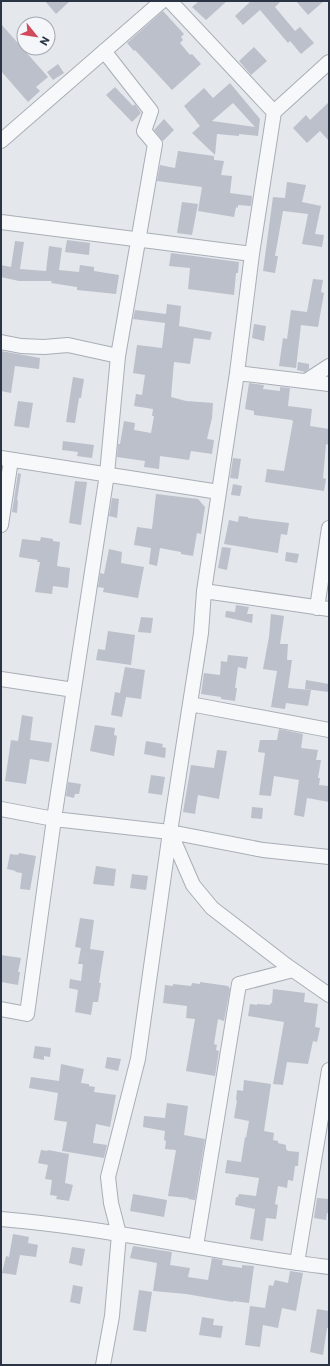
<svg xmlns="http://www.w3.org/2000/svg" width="330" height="1366" font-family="Commissioner,sans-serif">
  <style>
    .building { fill: #bbc0ca; fill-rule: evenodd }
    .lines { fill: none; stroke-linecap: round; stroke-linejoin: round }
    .minor-casing { stroke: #a9aeb7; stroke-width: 16 }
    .minor { stroke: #f7f8fa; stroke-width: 14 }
  </style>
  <rect width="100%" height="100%" fill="#e4e7ec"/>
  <path class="building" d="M 45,1 L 70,1 L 56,14 Z
    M 199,1 L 227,1 L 206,20 L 192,7 Z
    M 251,1 L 281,1 L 275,7 L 295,31 L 300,27 L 314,43 L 301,54 L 290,41 L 288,43 L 260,10 L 243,25 L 235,16 Z
    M 296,1 L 324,1 L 308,15 Z
    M 163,11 L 184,34 L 181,37 L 183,40 L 180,43 L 190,55 L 192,54 L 201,64 L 172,90 L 135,50 L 134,51 L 127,43 Z
    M 1,24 L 48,77 L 36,87 L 40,91 L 28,102 L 1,71 Z
    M 254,47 L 267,61 L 251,75 L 239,61 Z
    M 58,64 L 64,73 L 53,80 L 47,72 Z
    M 230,83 L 260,119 L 258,136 L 239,134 L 239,136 L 217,134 L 215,155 L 192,133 L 200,126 L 184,106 L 204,88 L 213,98 ZM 233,103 L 255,127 L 212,121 Z
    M 115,87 L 133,106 L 135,104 L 141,113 L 132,122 L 106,95 Z
    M 329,102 L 329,141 L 320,131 L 307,143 L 293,128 L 306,115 L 310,120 Z
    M 164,119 L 174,130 L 163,141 L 154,130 Z
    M 178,151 L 214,156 L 214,160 L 224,161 L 221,175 L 232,176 L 230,193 L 252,196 L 251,206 L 238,205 L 238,208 L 236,207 L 234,217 L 198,211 L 202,187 L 157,181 L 160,165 L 175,168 Z
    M 287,182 L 306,185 L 302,202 L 321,206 L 315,234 L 324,235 L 322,247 L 302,244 L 308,214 L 283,211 L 275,256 L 278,256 L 275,273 L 263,271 L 273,197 L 285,198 Z
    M 182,202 L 198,204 L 192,235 L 177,233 Z
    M 67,240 L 90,243 L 89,255 L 65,252 Z
    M 15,241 L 24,242 L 20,269 L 46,271 L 49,246 L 62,248 L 59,270 L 79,272 L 80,265 L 94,267 L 94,271 L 119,275 L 116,294 L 77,290 L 77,287 L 51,283 L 52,281 L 19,281 L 1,277 L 1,265 L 11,267 Z
    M 171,253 L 239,262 L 238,273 L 236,273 L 234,295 L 188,289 L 190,268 L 169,266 Z
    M 313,279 L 323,280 L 321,292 L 324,293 L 318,327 L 301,325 L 296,368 L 279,366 L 283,338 L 287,339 L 291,310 L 307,312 Z
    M 167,304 L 181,306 L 179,326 L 212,332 L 210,340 L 194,338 L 190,364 L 174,362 L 171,397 L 186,401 L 213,403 L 212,418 L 207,439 L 214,440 L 212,454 L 191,451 L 189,460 L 160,456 L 159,469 L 144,467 L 145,461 L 117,457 L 118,444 L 120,444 L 124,421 L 135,423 L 134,430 L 151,433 L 154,416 L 152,416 L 153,409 L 134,406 L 136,394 L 142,395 L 145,375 L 133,373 L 137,345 L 162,348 L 165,324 L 165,323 L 133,319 L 135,310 L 166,314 Z
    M 254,324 L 266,326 L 264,341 L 252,338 Z
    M 1,351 L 40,358 L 39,369 L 15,366 L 11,393 L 1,391 Z
    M 298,362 L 309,364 L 309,369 L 305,372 L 297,370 Z
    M 73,377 L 84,379 L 81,398 L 79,398 L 75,423 L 66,422 Z
    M 249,383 L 264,385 L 263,389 L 280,391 L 280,387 L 290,388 L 288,406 L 312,409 L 310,426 L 329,429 L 329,445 L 326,444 L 323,478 L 326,479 L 324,491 L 265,482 L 267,469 L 284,471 L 293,421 L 292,420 L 254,415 L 254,411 L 245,409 Z
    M 18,401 L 33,403 L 29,428 L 14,426 Z
    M 63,441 L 94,445 L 92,458 L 77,456 L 78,452 L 62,450 Z
    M 233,458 L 241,459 L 238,479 L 230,478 Z
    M 18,473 L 21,474 L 17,500 L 18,501 L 17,513 L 12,512 Z
    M 75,481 L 87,482 L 81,525 L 69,523 Z
    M 233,484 L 242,486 L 240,496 L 231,495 Z
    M 156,494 L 198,499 L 205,507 L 201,534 L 197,533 L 193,556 L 181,554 L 181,552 L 160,548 L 157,566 L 149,564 L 151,548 L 134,545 L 137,527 L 152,529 Z
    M 112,498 L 119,499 L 117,518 L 109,516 Z
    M 239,516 L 248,517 L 248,518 L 289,523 L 287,535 L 281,534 L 278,553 L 224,544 L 229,520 L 238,522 Z
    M 41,537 L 53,539 L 53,541 L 60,542 L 57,566 L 70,568 L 68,588 L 53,586 L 52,594 L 35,592 L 40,562 L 37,562 L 38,560 L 19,557 L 22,539 L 40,541 Z
    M 222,547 L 231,548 L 227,570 L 218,568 Z
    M 109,549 L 122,552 L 121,563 L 144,567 L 138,598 L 103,592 L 104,588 L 98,587 L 100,573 L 104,574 Z
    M 286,552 L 299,554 L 297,563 L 285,561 Z
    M 236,605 L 249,607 L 247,614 L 253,614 L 252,623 L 225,617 L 226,611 L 235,612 Z
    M 271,614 L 284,616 L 280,644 L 288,644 L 287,660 L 292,660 L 288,688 L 311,690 L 308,706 L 286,703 L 285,709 L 271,707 L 277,671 L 263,669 L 269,637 Z
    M 141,617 L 153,618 L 151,633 L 138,632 Z
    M 108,631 L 135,635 L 131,665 L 96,660 L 98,649 L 105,650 Z
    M 228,655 L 248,657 L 246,669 L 238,667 L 235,688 L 237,688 L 235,701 L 221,699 L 221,697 L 201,694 L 204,673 L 220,675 L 221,661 L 227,662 Z
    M 125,667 L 145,670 L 141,699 L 126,697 L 122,717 L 111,715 L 115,692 L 120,693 Z
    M 306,680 L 329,684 L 329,692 L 305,689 Z
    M 22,715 L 33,717 L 30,740 L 52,743 L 49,762 L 30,759 L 26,784 L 5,781 L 11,740 L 18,741 Z
    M 95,725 L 115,728 L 114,735 L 117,736 L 114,756 L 90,751 Z
    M 279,729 L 303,734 L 301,748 L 318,750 L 316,760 L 321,760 L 318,778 L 320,778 L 319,785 L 329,786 L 329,802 L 307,798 L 304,817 L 294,815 L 299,780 L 274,776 L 271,796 L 259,795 L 265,753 L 258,752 L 260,740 L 277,740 Z
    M 146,741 L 163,744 L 162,747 L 166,748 L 165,758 L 144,754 Z
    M 217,750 L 227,751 L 219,799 L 198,795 L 195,814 L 183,812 L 191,765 L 214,768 Z
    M 151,775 L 165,777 L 162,795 L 148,793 Z
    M 68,782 L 81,784 L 79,794 L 75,794 L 74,798 L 66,796 Z
    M 252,807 L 263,808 L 262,819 L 251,818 Z
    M 19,853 L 36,856 L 30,890 L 20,889 L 22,873 L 15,872 L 16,871 L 7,869 L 10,854 L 18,855 Z
    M 96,866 L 116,869 L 114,886 L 93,884 Z
    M 132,874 L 148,876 L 146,890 L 130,888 Z
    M 80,918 L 94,920 L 90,949 L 104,951 L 99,983 L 101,983 L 98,1002 L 93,1002 L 91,1015 L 75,1012 L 78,990 L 69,988 L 70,979 L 81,981 L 83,964 L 78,964 L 81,948 L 75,947 Z
    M 1,955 L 21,958 L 18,972 L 20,972 L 18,985 L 1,982 Z
    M 200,982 L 228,986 L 230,989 L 224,1021 L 218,1019 L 214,1044 L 217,1045 L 216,1050 L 219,1051 L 215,1076 L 186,1071 L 195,1019 L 186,1018 L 187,1006 L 163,1003 L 165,985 L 173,986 L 173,984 L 191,986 L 192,983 L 200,984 Z
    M 273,989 L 305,993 L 304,1002 L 318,1004 L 315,1027 L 320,1028 L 317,1042 L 313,1041 L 308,1064 L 287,1062 L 283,1085 L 273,1084 L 284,1022 L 248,1016 L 250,1004 L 257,1005 L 257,1004 L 270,1005 L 271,1003 L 272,1003 Z
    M 35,1046 L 51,1048 L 50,1057 L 44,1056 L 44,1060 L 33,1058 Z
    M 107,1057 L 121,1059 L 118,1071 L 105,1068 Z
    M 61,1064 L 84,1069 L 81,1083 L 89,1084 L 89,1086 L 95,1087 L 94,1092 L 116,1095 L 110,1127 L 96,1124 L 93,1143 L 107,1145 L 104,1158 L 62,1151 L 67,1122 L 54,1120 L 58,1093 L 29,1088 L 31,1077 L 59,1081 Z
    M 244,1080 L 271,1084 L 264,1131 L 274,1133 L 273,1140 L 278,1141 L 278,1143 L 286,1145 L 286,1149 L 288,1151 L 299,1152 L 298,1166 L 295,1166 L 293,1181 L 288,1180 L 287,1188 L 278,1186 L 275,1204 L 278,1205 L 276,1219 L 266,1218 L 263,1241 L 250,1239 L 255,1209 L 235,1205 L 236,1197 L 238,1197 L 239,1194 L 256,1196 L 259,1178 L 225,1173 L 227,1160 L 241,1162 L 245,1137 L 246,1138 L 249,1121 L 234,1118 L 237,1100 L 236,1100 L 237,1090 L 243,1091 Z
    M 167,1103 L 188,1106 L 184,1135 L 205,1139 L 195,1200 L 188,1199 L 189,1198 L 168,1196 L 176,1150 L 165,1149 L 166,1141 L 164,1140 L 165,1131 L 143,1127 L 144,1116 L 165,1118 Z
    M 41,1150 L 47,1151 L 48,1150 L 69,1154 L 65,1183 L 73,1185 L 69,1201 L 56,1199 L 57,1196 L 50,1195 L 52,1180 L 45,1179 L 48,1165 L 38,1163 Z
    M 133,1194 L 167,1200 L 164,1217 L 130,1211 Z
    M 317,1198 L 329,1199 L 329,1213 L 327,1213 L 326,1220 L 314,1218 Z
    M 13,1234 L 29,1237 L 28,1243 L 38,1245 L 36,1257 L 20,1255 L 16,1275 L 2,1273 L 6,1256 L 9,1257 Z
    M 133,1246 L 172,1252 L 170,1265 L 190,1268 L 188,1277 L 208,1280 L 212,1258 L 223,1260 L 222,1265 L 242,1268 L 242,1265 L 254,1266 L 249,1303 L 233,1301 L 233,1302 L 186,1294 L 153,1291 L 157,1263 L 130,1258 Z
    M 72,1247 L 85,1249 L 82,1266 L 69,1263 Z
    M 290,1271 L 303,1273 L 296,1311 L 282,1308 L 278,1328 L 263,1325 L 260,1347 L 245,1345 L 250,1306 L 265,1308 L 269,1285 L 273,1286 L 275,1280 L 288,1283 Z
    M 73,1285 L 83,1287 L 80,1304 L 70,1302 Z
    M 139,1290 L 152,1292 L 146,1332 L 133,1330 Z
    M 317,1309 L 329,1311 L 329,1328 L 327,1328 L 323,1355 L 310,1352 Z
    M 202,1317 L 214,1319 L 213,1325 L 223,1326 L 221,1338 L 199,1335 Z"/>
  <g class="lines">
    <defs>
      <path id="minor" d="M 170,1 L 274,112
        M 1,141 L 162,1
        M 1,222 L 252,254
        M 1,342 L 21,346 L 44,347 L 68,345 L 118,356
        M 237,373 L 329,384
        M 306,381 L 329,366
        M 1,458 L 219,492
        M 1,525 L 11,460
        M 204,591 L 329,609
        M 317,608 L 329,528
        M 1,679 L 74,690
        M 190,704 L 329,730
        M 1,809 L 54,819 L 170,832 L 263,850 L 329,857
        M 170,832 L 193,885 L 212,908 L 286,965 L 329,995
        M 1,1009 L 27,1014 L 54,819 L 107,474 L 118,356 L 155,144 L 144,131 L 151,111 L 104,51
        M 1,1219 C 111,1228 219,1254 329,1267
        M 196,1246 L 239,984 L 293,970
        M 297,1263 L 329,1070
        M 103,1365 L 112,1316 L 119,1234 L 111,1203 L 108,1177 L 138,1059 L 170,832 L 201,633 L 204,591 L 237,373 L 252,254 L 274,112 L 329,62"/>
    </defs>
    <use href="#minor" class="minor-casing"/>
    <use href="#minor" class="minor"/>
  </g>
  <rect width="330" height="1366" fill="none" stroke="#2b3445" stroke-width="4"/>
  <g transform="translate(36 36) rotate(120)"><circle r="19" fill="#f4f6f9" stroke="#a4a8b1"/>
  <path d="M0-3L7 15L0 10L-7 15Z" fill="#d1495b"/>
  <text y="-6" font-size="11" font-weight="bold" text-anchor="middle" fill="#2b3445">N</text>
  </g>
</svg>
